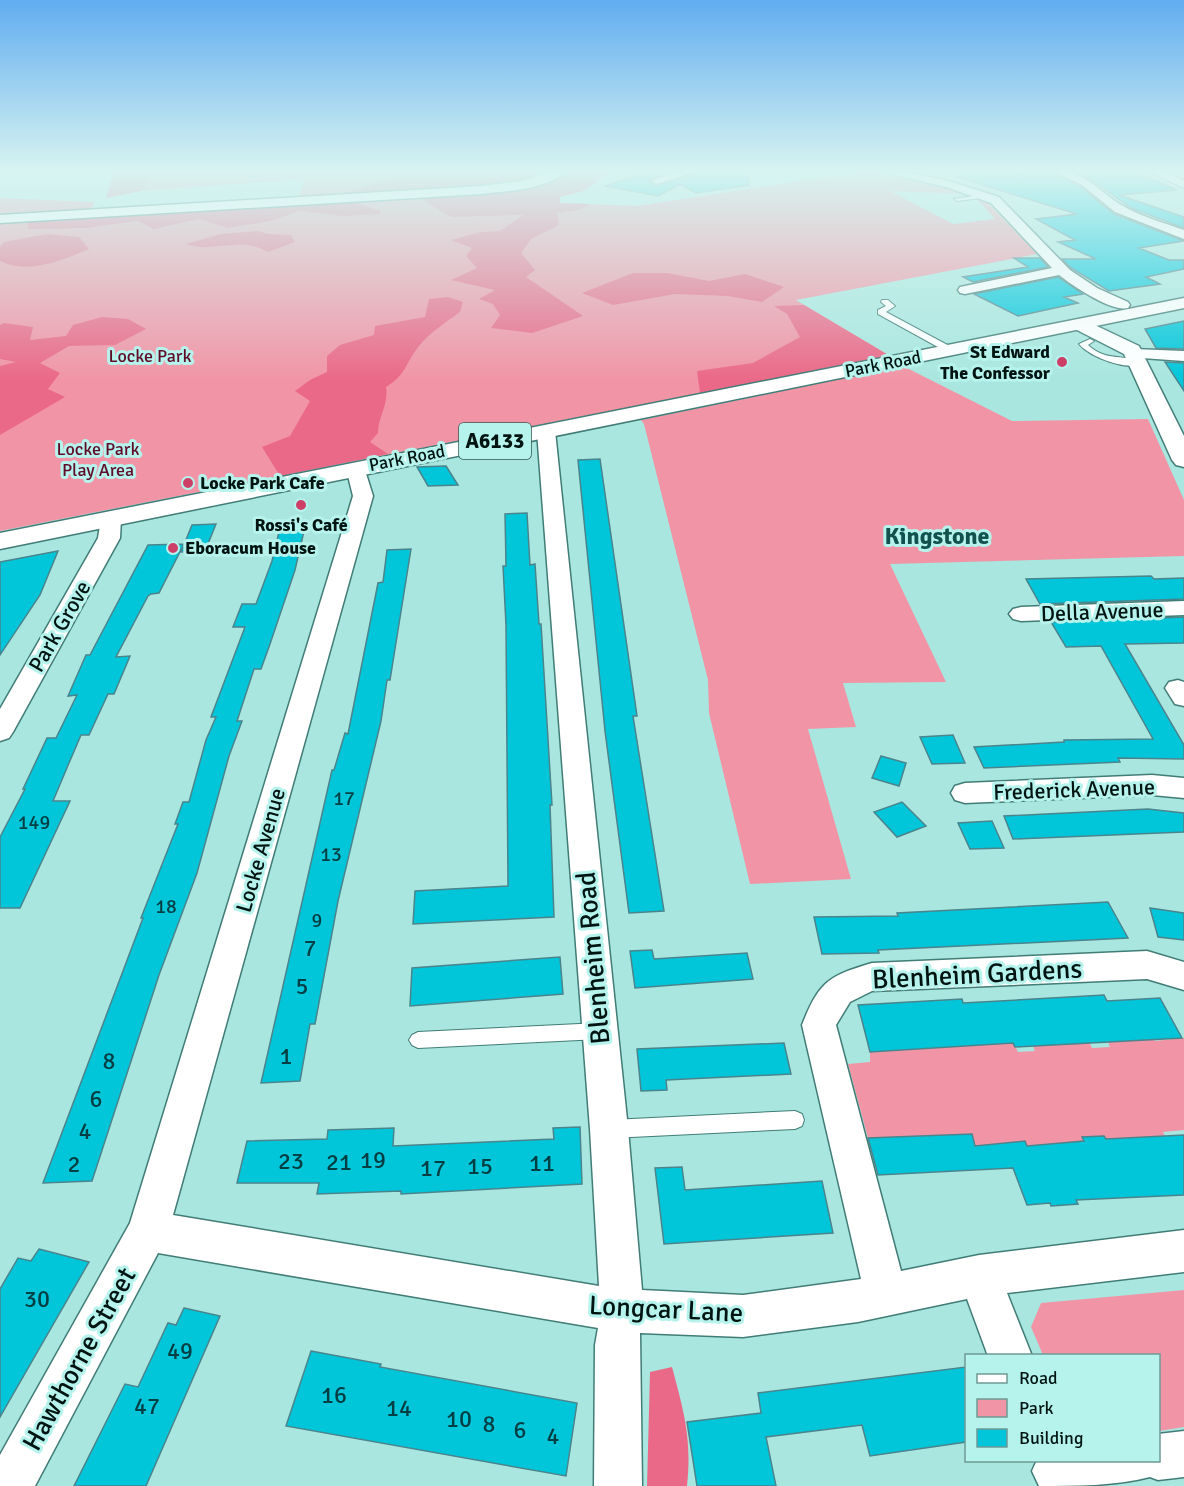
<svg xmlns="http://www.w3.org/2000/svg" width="1184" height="1486" font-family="Signika,sans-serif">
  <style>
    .green { fill: #f195a6 }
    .forest { fill: #eb6988 }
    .building { fill: #01c6da; stroke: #4a848d; stroke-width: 1.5 }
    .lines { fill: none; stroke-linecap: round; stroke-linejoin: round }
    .lane-casing { stroke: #417c76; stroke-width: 2 }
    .street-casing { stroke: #417c76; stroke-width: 3 }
    .secondary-casing { stroke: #417c76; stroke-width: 3 }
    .highway-casing { stroke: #417c76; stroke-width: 3 }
    .lane { fill: #fff; fill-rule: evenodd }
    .street { fill: #fff; fill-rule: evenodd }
    .secondary { fill: #fff; fill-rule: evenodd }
    .highway { fill: #fff; fill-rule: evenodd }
    .poi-dot { fill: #ce3f68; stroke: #b6f3ec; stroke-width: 2 }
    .labels { text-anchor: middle; stroke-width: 6; stroke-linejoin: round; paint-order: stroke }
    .far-poi-label { font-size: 18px; font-weight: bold; fill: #001412; stroke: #b6f3ec; text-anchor: start }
    .far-park-label { font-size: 18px; fill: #5e0b27; stroke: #b6f3ec }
    .far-street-label { font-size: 18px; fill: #001412; stroke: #b6f3ec }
    .number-label { font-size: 20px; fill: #004044 }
    .shield { fill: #b6f3ec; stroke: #375753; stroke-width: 1.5 }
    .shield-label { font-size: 21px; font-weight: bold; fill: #001412 }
    .street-label { font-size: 22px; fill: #001412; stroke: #b6f3ec }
    .far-district-label { font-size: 24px; font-weight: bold; fill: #12524e; stroke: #b6f3ec }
    .near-number-label { font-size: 24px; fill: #004044 }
    .near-street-label { font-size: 27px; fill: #001412; stroke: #b6f3ec }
  </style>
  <rect width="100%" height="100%" fill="#a9e6df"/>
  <path class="green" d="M 168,172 L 416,172 L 321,199 L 297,201 L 305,179 L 142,191 L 151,178 Z
    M 566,172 L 613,172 L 583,191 L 560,197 L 560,203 L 637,206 L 858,172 L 878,172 L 971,194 L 890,191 L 953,224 L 995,219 L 978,200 L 986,201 L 1037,254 L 796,300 L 890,356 L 0,531 L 0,221 L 418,197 L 557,177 Z
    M 0,198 L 94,202 L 91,212 L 0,213 Z
    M 903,366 L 1012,421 L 1148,419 L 1184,500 L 1184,556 L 890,564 L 946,682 L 843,683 L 856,727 L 808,729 L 851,879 L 750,884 L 709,713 L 708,680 L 644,424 L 641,420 Z
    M 1143,1018 L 1155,1041 L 1184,1038 L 1184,1130 L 1163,1132 L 1173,1152 L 1106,1140 L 1104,1136 L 1083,1137 L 1091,1157 L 1053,1144 L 1027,1146 L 1025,1141 L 976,1147 L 971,1134 L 868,1138 L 848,1064 L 870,1062 L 870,1052 L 902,1050 L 1007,1029 L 1018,1052 L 1035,1051 L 1033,1046 L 1081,1025 L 1092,1048 L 1110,1047 L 1108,1042 Z
    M 1184,1290 L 1184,1427 L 1159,1431 L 1158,1356 L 1043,1355 L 1031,1327 L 1041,1303 Z"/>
  <path class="forest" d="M 114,172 L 168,172 L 169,174 L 151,178 L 142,191 L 106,198 Z
    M 416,172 L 549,172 L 550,175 L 513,185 L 321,199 Z
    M 566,172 L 606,172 L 594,180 L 598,181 L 583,191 L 560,197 L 560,203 L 591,204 L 579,210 L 557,213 L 559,225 L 531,239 L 521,253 L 535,270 L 526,277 L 583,316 L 532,333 L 491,328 L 500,315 L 493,304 L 479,299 L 495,290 L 451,280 L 477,268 L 466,256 L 472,248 L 451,240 L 481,232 L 500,231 L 523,215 L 451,217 L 418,197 L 557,177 Z
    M 351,201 L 380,211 L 380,214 L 343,216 L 300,211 L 270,221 L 228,228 L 199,219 L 154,229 L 138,221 L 86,228 L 28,229 L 27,220 Z
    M 258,231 L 268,234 L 291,235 L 295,242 L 268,252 C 238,235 216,254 186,244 L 221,234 Z
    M 47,234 L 79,237 L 89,249 C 63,260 28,275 0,261 L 0,247 L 4,242 Z
    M 633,273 L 667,273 L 709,281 L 745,274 L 784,287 L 762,302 L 728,296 L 675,294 L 613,305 L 582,293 Z
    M 448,297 L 463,302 L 460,312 C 445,323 427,334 416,350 C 404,367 406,374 386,387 C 389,404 378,417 378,433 L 370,442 L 388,454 L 280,476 L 262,447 L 290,436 L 310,401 L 295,391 L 310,380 L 327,372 L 327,356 L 340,345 L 374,335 L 375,326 L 425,317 L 429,299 Z
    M 804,305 L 890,356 L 700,393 L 697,371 L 753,363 L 800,337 L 787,314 L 774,306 Z
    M 102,317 L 128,319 L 146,329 L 115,345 L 69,346 L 40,363 L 60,373 L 48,389 L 65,397 L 0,435 L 0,366 L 16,362 L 0,359 L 0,325 L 4,323 L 33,327 L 30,340 L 66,336 L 73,325 Z
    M 672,1367 C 684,1412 692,1439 687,1486 L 647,1486 L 650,1372 Z"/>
  <path class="building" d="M 648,172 L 661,175 L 649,180 L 656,186 L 697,172 L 748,172 L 749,185 L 696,193 L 680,184 L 658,196 L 605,186 Z
    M 957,172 L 1053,172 L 1081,187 L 1114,214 L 1184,241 L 1139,248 L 1169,260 L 1184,260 L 1184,269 L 1146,277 L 1160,284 L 1109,291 L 1071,268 L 1062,259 L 1096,259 L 1058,242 L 1075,240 L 1036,219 L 1077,214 L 957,177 Z
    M 1074,172 L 1136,172 L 1177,190 L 1119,195 L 1184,217 L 1184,228 L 1131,208 L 1093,181 Z
    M 1014,258 L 1040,258 L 1048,267 L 973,282 L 963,277 L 1028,267 Z
    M 1058,277 L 1083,294 L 1064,297 L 1078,303 L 1018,316 L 974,294 Z
    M 1184,321 L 1184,349 L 1156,348 L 1145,329 Z
    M 1165,362 L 1184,363 L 1184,391 Z
    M 600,459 L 637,716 L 633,716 L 664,911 L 629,913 L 605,731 L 578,460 Z
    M 446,466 L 458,485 L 428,486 L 417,467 Z
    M 527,513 L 530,565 L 535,564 L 539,624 L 541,624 L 552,805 L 550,805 L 554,917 L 413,924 L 415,891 L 508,886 L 506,625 L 503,566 L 506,566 L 505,514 Z
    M 216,524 L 205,551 L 181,552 L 192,525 Z
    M 304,531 L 295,570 L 270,644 L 261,669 L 254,669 L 237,721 L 242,721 L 229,756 L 197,873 L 159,975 L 92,1181 L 43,1183 L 143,918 L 141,918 L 178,824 L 175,824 L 183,802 L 189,802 L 206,740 L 216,717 L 211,717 L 245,627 L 233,627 L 242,604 L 256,604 L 272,561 L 279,532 Z
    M 184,544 L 159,593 L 151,594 L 148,596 L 116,657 L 130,656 L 114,694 L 108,694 L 89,735 L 81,735 L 69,763 L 53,801 L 70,801 L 20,908 L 0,908 L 0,837 L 25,789 L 23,789 L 47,738 L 56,738 L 77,695 L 68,696 L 86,655 L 90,655 L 148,545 Z
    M 411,549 L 390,680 L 387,680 L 381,721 L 338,901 L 315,1024 L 310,1024 L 300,1081 L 261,1083 L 332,770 L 334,770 L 345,733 L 348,734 L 378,583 L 383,582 L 387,550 Z
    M 58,551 L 40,595 L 0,655 L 0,562 Z
    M 1151,576 L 1154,579 L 1184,578 L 1184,599 L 1040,604 L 1026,579 Z
    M 1184,617 L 1184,643 L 1125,644 L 1184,745 L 1184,759 L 1118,758 L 1120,762 L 984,768 L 974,747 L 1064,742 L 1064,740 L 1153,739 L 1101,646 L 1066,647 L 1051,622 Z
    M 953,735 L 965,763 L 932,764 L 920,737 Z
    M 881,756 L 906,763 L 899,786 L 872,778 Z
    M 902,802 L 926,826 L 897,837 L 874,812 Z
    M 1148,809 L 1184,813 L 1184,832 L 1013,839 L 1004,816 Z
    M 992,821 L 1004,848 L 970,849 L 958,823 Z
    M 1108,902 L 1128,938 L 878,950 L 879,953 L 822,954 L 814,917 L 898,916 L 897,913 Z
    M 1150,908 L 1184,913 L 1184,940 L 1158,937 Z
    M 652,950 L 654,959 L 747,953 L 753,979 L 635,988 L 630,951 Z
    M 560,957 L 563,994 L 410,1006 L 412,968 Z
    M 1104,995 L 1107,1001 L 1160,998 L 1182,1038 L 1015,1047 L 1013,1043 L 870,1052 L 858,1005 L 962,999 L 963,1003 Z
    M 784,1043 L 791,1074 L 666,1080 L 667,1090 L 641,1091 L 637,1049 Z
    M 580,1127 L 582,1184 L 401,1194 L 401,1191 L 317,1194 L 319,1183 L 237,1183 L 247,1141 L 327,1139 L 328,1130 L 394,1128 L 393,1146 L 464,1143 L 554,1139 L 553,1128 Z
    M 972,1134 L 975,1146 L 1025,1141 L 1027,1146 L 1084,1141 L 1082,1137 L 1104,1136 L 1106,1139 L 1184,1135 L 1184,1195 L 1076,1200 L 1078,1204 L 1051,1206 L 1050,1203 L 1027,1205 L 1013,1168 L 878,1175 L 868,1138 Z
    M 682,1167 L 685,1190 L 822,1181 L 833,1233 L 664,1244 L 655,1168 Z
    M 39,1249 L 89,1262 L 0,1417 L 0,1289 L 18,1258 L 31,1261 Z
    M 184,1308 L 220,1316 L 146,1486 L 74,1486 L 125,1384 L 138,1387 L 168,1323 L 176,1325 Z
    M 311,1351 L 381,1364 L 380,1367 L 577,1403 L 566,1476 L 286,1426 Z
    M 966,1367 L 966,1442 L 870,1456 L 862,1425 L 766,1437 L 776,1486 L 697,1486 L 687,1422 L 761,1413 L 758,1393 Z"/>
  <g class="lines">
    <defs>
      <path id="lane" d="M 987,194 L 989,197 L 957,201 L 954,199 Z
        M 882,300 L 888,300 L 895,306 L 886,312 L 953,348 L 953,352 L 947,352 L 878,314 L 878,310 L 886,306 L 881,302 Z
        M 1090,339 L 1094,341 L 1088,345 C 1107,363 1127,353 1143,363 C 1128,372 1090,357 1079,344 Z
        M 600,1023 L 606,1026 L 609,1031 L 606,1036 L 600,1039 L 418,1048 L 412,1045 L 409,1040 L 412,1035 L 418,1032 Z
        M 795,1111 L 802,1114 L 804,1120 L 802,1126 L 795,1129 L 611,1138 L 604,1135 L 602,1129 L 604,1123 L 611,1120 Z"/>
      <path id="street" d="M 551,172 L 566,172 C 545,190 507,191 481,194 L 0,223 L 0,215 L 481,186 L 522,181 Z
        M 676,172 L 695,172 L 657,184 L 651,181 Z
        M 885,172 L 908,172 L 952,182 L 999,197 L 1070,270 L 1097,288 L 1128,302 L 1130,305 L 1128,308 C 1111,312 1073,286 1059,275 L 965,294 L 960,293 L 958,290 L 960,287 L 1052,268 L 991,203 L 949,188 Z
        M 1055,172 C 1089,172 1097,191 1123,206 C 1142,217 1164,223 1184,230 L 1184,239 L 1115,212 L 1082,185 Z
        M 1150,172 L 1165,172 L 1184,181 L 1184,188 Z
        M 1134,349 L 1184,351 L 1184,361 L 1128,357 L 1126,354 Z
        M 546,425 L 552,427 L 555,431 L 628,1129 L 642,1290 L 743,1295 L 861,1279 L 802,1025 C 819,982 828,976 872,963 L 1147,951 L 1184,962 L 1184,990 L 1147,979 L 872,991 L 850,1002 L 836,1025 L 901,1271 L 979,1255 L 1184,1230 L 1184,1272 L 1007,1293 L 1032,1356 L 988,1356 L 967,1299 L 858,1322 L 743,1337 L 640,1333 L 642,1486 L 594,1486 L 595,1345 L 598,1328 L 158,1253 L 35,1486 L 0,1486 L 0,1455 L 130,1223 L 353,496 L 346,468 L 349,464 L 363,464 L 373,496 L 173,1215 L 599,1286 L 590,1129 L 537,431 L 540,427 Z
        M 111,513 L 118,515 L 121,519 L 120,538 L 13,732 L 9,738 L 0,741 L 0,709 L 98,538 L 101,519 L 104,515 Z
        M 1184,601 L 1184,615 L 1021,621 L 1013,619 L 1009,614 L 1013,609 L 1021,607 Z
        M 1178,680 L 1184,682 L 1184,706 L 1175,704 L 1165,688 L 1169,682 Z
        M 1152,775 L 1184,778 L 1184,798 L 1152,795 L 965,803 L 955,800 L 951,793 L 955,786 L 965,783 Z
        M 1184,1431 L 1184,1477 L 1158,1480 L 1150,1477 C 1115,1486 1075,1486 1039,1486 L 1032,1471 L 1037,1460 L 1158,1460 L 1158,1434 Z"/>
      <path id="secondary" d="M 1082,319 L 1139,346 L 1184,436 L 1184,467 L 1176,465 L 1172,460 L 1124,354 L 1075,329 L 1073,325 L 1075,321 Z"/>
      <path id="highway" d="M 1184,298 L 1184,308 L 0,549 L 0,533 Z"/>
    </defs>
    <use href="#lane" class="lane-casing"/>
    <use href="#street" class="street-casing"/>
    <use href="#secondary" class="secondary-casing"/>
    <use href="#highway" class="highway-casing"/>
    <use href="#lane" class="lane"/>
    <use href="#street" class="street"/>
    <use href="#secondary" class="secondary"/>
    <use href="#highway" class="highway"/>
  </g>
  <linearGradient id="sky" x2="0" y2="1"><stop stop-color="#61adf0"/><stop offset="0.45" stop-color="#d8f4f1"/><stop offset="1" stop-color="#d8f4f1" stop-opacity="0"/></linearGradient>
  <rect width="1184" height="380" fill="url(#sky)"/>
  <g class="poi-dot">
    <circle cx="1062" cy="362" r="6"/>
    <circle cx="188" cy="483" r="6"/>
    <circle cx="301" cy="505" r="6"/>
    <circle cx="173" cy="548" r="6"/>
  </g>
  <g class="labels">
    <g class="far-poi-label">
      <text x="1050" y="358" text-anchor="end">St Edward<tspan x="1050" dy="21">The Confessor</tspan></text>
      <text x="200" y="489">Locke Park Cafe</text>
      <text x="301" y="531" text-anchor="middle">Rossi's Café</text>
      <text x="185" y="554">Eboracum House</text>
    </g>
    <g class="far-park-label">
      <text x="150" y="362">Locke Park</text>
      <text x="98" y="455">Locke Park<tspan x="98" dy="21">Play Area</tspan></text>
    </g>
    <g class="far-street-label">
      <text transform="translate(883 364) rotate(-11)" y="6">Park Road</text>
      <text transform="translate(407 458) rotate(-11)" y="6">Park Road</text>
    </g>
    <g class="number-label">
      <text x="344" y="805">17</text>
      <text x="34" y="829">149</text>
      <text x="331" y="861">13</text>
      <text x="166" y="913">18</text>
      <text x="317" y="927">9</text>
    </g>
    <rect class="shield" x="459" y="423" width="72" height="36" rx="4.5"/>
    <g class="shield-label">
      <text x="495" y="448">A6133</text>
    </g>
    <g class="street-label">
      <text transform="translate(1102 611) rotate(-2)" y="8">Della Avenue</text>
      <text transform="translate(59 626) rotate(-60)" y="8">Park Grove</text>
      <text transform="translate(1074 789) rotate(-2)" y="8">Frederick Avenue</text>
      <text transform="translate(260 850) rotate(-74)" y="8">Locke Avenue</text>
    </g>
    <g class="far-district-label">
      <text x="937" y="544">Kingstone</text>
    </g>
    <g class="near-number-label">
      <text x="310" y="956">7</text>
      <text x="302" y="994">5</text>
      <text x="286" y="1064">1</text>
      <text x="109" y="1069">8</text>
      <text x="96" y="1107">6</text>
      <text x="85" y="1139">4</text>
      <text x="373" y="1168">19</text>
      <text x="291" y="1169">23</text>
      <text x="339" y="1170">21</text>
      <text x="542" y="1171">11</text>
      <text x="74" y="1172">2</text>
      <text x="480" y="1174">15</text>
      <text x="433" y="1176">17</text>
      <text x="37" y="1307">30</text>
      <text x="180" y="1359">49</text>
      <text x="334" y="1403">16</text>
      <text x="147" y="1414">47</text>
      <text x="399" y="1416">14</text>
      <text x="459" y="1427">10</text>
      <text x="489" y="1432">8</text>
      <text x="520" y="1438">6</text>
      <text x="553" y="1444">4</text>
    </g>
    <g class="near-street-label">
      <text transform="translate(593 958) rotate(-95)" y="9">Blenheim Road</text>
      <text transform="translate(977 974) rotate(-3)" y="9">Blenheim Gardens</text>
      <text transform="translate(666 1309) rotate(3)" y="9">Longcar Lane</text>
      <text transform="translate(79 1359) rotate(-61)" y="9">Hawthorne Street</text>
    </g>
  </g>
  <rect x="965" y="1354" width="195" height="108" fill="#b6f3ec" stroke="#6d9a95" stroke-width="1.5"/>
  <rect x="977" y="1374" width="30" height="9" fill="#ffffff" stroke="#6d9a95" stroke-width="1.5"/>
  <text x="1019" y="1384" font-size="18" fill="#001412">Road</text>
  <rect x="977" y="1399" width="30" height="18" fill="#f195a6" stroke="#6d9a95" stroke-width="1.5"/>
  <text x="1019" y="1414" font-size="18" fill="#001412">Park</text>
  <rect x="977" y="1429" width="30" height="18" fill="#01c6da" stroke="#6d9a95" stroke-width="1.5"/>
  <text x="1019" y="1444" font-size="18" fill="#001412">Building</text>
</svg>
